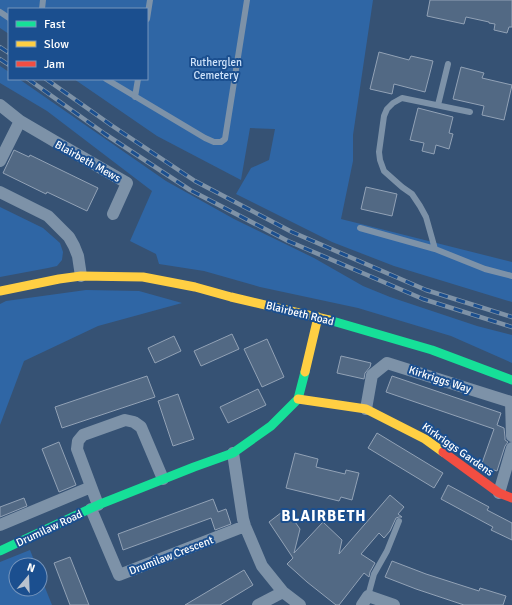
<svg xmlns="http://www.w3.org/2000/svg" width="512" height="605" font-family="Signika,sans-serif">
  <style>
    .green { fill: #2f66a5 }
    .building { fill: #526984; stroke: #92a2b6 }
    .lines { fill: none; stroke-linecap: round; stroke-linejoin: round }
    .lane { stroke: #7d92a8; stroke-width: 6 }
    .street { stroke: #7d92a8; stroke-width: 12 }
    .fast { stroke: #16e098; stroke-width: 9 }
    .slow { stroke: #ffcf43; stroke-width: 9 }
    .jam { stroke: #f24e42; stroke-width: 9 }
    .rail-casing { stroke: #7e92a7; stroke-width: 4.5 }
    .rail { stroke: #1b4f8f; stroke-width: 3; stroke-dasharray: 9; stroke-linecap: butt }
    .labels { text-anchor: middle; stroke-width: 4; stroke-linejoin: round; paint-order: stroke }
    .park-label { font-size: 11px; fill: #cfe3fa; stroke: #1b4f8f }
    .street-label { font-size: 11px; fill: #fff; stroke: #1b4f8f }
    .district-label { font-size: 15px; font-weight: bold; letter-spacing: 1px; fill: #fff; stroke: #1b4f8f }
  </style>
  <rect width="100%" height="100%" fill="#365274"/>
  <path class="green" d="M 0,0 L 373,0 L 353,135 L 353,161 L 341,219 L 512,262 L 512,302 L 394,266 L 332,242 L 236,194 L 251,168 L 269,160 L 275,129 L 250,128 L 241,180 L 157,136 L 74,79 L 147,79 L 147,9 L 9,9 L 9,34 L 0,28 Z
    M 0,66 L 9,72 L 9,79 L 19,79 L 166,181 L 234,219 L 314,258 L 363,286 L 390,297 L 477,326 L 512,335 L 512,363 L 451,336 L 358,308 L 260,287 L 204,271 L 159,264 L 156,254 L 130,241 L 152,191 L 47,111 L 0,83 Z
    M 0,207 L 43,228 L 60,243 L 63,252 L 62,260 L 57,266 L 48,268 L 0,277 Z
    M 86,290 L 139,291 L 182,303 L 98,326 L 24,361 L 0,425 L 0,304 L 6,301 Z
    M 30,550 L 36,565 L 16,565 L 16,589 L 40,589 L 40,575 L 52,605 L 0,605 L 0,562 Z"/>
  <path class="building" d="M 430,0 L 512,0 L 512,27 L 509,27 L 507,33 L 494,30 L 495,24 L 489,23 L 489,22 L 466,17 L 464,24 L 427,16 Z
    M 379,52 L 409,60 L 411,56 L 433,61 L 425,92 L 394,84 L 392,94 L 370,89 Z
    M 461,67 L 484,73 L 482,78 L 512,85 L 504,120 L 482,115 L 484,106 L 453,99 Z
    M 418,108 L 453,117 L 449,133 L 453,134 L 449,149 L 436,145 L 434,154 L 422,151 L 424,143 L 410,140 Z
    M 14,150 L 29,157 L 30,155 L 98,188 L 87,211 L 47,192 L 46,194 L 3,173 Z
    M 366,187 L 397,194 L 392,216 L 361,209 Z
    M 232,334 L 239,349 L 201,366 L 194,351 Z
    M 174,336 L 181,351 L 155,363 L 148,348 Z
    M 267,339 L 284,377 L 262,387 L 244,349 Z
    M 341,356 L 371,363 L 370,367 L 365,373 L 364,379 L 337,373 Z
    M 147,376 L 155,397 L 62,428 L 55,407 Z
    M 392,376 L 501,413 L 497,425 L 504,428 L 505,437 L 505,440 L 508,442 L 505,446 L 497,471 L 481,466 L 494,429 L 386,392 Z
    M 258,389 L 266,405 L 228,423 L 220,407 Z
    M 178,394 L 194,439 L 173,446 L 158,401 Z
    M 377,433 L 443,473 L 434,488 L 368,448 Z
    M 59,442 L 76,485 L 59,492 L 42,449 Z
    M 295,453 L 318,459 L 316,467 L 345,474 L 346,470 L 359,473 L 352,500 L 341,497 L 339,501 L 286,488 Z
    M 448,485 L 489,507 L 487,510 L 512,523 L 512,540 L 491,530 L 493,527 L 441,499 Z
    M 390,495 L 404,507 L 398,514 L 402,517 L 399,517 L 396,518 L 390,531 L 384,538 L 379,533 L 361,554 L 375,563 L 370,572 L 369,577 L 364,573 L 339,605 L 336,605 L 307,582 L 287,564 L 293,558 L 269,522 L 286,509 L 300,529 L 294,553 L 323,522 L 342,540 L 339,554 Z
    M 24,498 L 27,506 L 0,517 L 0,507 Z
    M 213,499 L 218,512 L 226,509 L 231,524 L 215,530 L 211,518 L 123,550 L 118,534 Z
    M 70,557 L 89,605 L 70,605 L 54,563 Z
    M 392,561 L 426,574 L 479,591 L 480,588 L 506,596 L 503,605 L 464,605 L 416,589 L 385,577 Z
    M 244,570 L 253,585 L 220,605 L 185,605 Z"/>
  <g class="lines">
    <path class="lane" d="M 42,9 L 43,0
      M 0,12 L 9,18
      M 147,19 L 150,0
      M 106,79 L 205,138 L 214,142 L 221,142 L 225,139 L 247,0
      M 135,97 L 138,79
      M 438,105 L 448,64
      M 470,112 L 402,98 L 393,103 L 387,109 L 384,116 L 379,152 L 380,160 L 384,171 L 402,187 L 412,194 L 420,206 L 426,217 L 435,249 L 485,269 L 512,276
      M 360,228 L 435,249
      M 368,596 L 374,574 L 387,551 L 399,521"/>
    <path class="street" d="M 0,105 L 20,121 L 61,145 L 127,183 L 113,214
      M 0,161 L 20,121
      M 0,192 L 48,216 L 69,237 L 74,246 L 78,256 L 81,276
      M 366,409 L 372,375 L 387,363 L 511,402 L 512,436
      M 233,453 L 243,519 L 245,526 L 262,566 L 283,592 L 300,605
      M 499,493 L 512,448
      M 98,505 L 77,449 L 78,441 L 83,435 L 125,420 L 134,422 L 141,427 L 163,479
      M 91,509 L 119,575 L 245,526
      M 0,525 L 91,487
      M 258,605 L 283,592
      M 362,605 L 368,596 L 394,605"/>
    <path class="fast" d="M 329,320 L 432,350 L 512,380
      M 0,551 L 98,505 L 194,467 L 233,453 L 271,426 L 298,399 L 305,372"/>
    <path class="slow" d="M 0,291 L 59,279 L 81,276 L 143,277 L 195,287 L 231,297 L 329,320
      M 305,372 L 318,317
      M 298,399 L 366,409 L 425,439 L 443,452"/>
    <path class="jam" d="M 443,452 L 499,493 L 512,498"/>
    <defs>
      <path id="rail" d="M 0,47 L 9,53
        M 0,59 L 9,65
        M 28,79 L 105,134 L 190,190 L 288,241 L 423,299 L 512,327
        M 46,79 L 111,125 L 195,181 L 292,232 L 426,290 L 512,317"/>
    </defs>
    <use href="#rail" class="rail-casing"/>
    <use href="#rail" class="rail"/>
  </g>
  <g class="labels">
    <g class="park-label">
      <text x="216" y="66">Rutherglen<tspan x="216" dy="13">Cemetery</tspan></text>
    </g>
    <g class="street-label">
      <text transform="translate(88 161) rotate(29)" y="4">Blairbeth Mews</text>
      <text transform="translate(300 313) rotate(14)" y="4">Blairbeth Road</text>
      <text transform="translate(440 379) rotate(18)" y="4">Kirkriggs Way</text>
      <text transform="translate(458 449) rotate(35)" y="4">Kirkriggs Gardens</text>
      <text transform="translate(49 528) rotate(-25)" y="4">Drumilaw Road</text>
      <text transform="translate(171 555) rotate(-21)" y="4">Drumilaw Crescent</text>
    </g>
    <g class="district-label">
      <text x="324" y="521">BLAIRBETH</text>
    </g>
  </g>
  <rect x="8" y="8" width="140" height="72" fill="#1b4f8f" stroke="#7695bc"/>
  <rect x="16" y="21" width="20" height="6" fill="#16e098" stroke="#7695bc"/>
  <text x="44" y="28" font-size="12" fill="#ffffff">Fast</text>
  <rect x="16" y="41" width="20" height="6" fill="#ffcf43" stroke="#7695bc"/>
  <text x="44" y="48" font-size="12" fill="#ffffff">Slow</text>
  <rect x="16" y="61" width="20" height="6" fill="#f24e42" stroke="#7695bc"/>
  <text x="44" y="68" font-size="12" fill="#ffffff">Jam</text>
  <g transform="translate(28 577) rotate(19)"><circle r="19" fill="#1b4f8f" stroke="#7695bc"/>
  <path d="M0-3L7 15L0 10L-7 15Z" fill="#b9c2ce"/>
  <text y="-6" font-size="11" font-weight="bold" text-anchor="middle" fill="#ffffff">N</text>
  </g>
</svg>
